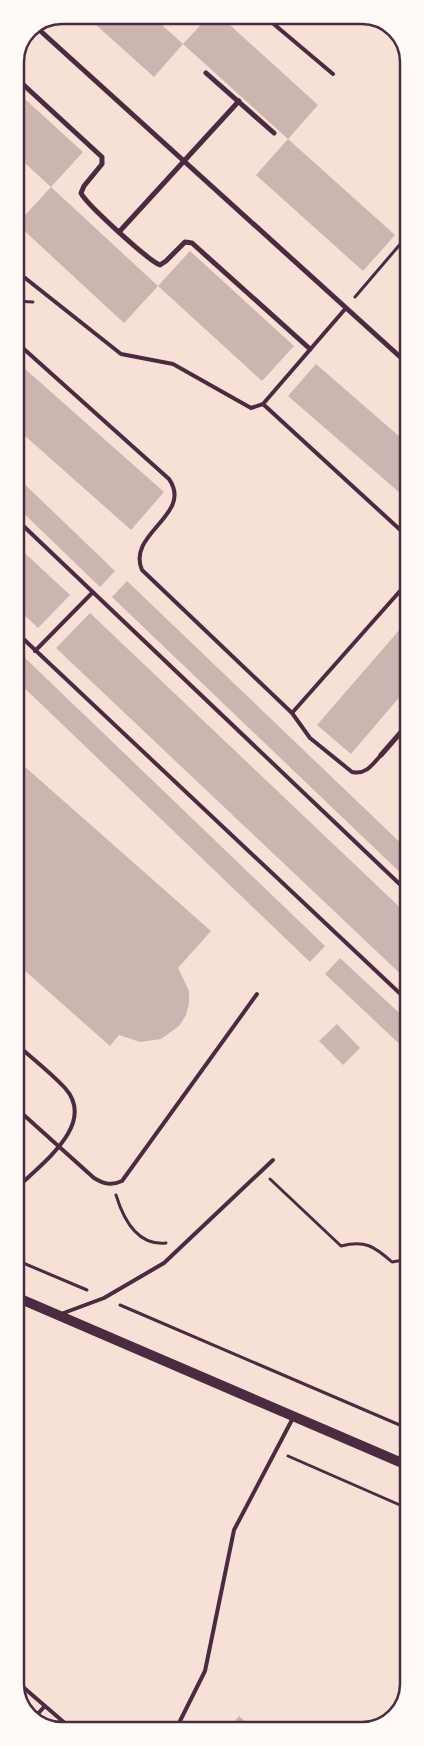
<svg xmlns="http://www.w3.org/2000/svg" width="424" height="1746" font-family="'Nunito Sans',sans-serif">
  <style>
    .building { fill: #ccb4b1 }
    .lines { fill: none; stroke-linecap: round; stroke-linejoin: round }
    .path { stroke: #4a2c40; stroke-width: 3 }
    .service { stroke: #4a2c40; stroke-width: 4 }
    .minor { stroke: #4a2c40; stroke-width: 5 }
    .secondary { stroke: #4a2c40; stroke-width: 10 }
    .rim { fill: none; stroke: #4a2c40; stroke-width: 2.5 }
  </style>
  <rect width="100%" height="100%" fill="#f7e1d7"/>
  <path class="building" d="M 85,15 L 151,15 L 183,44 L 154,77 Z
    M 210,15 L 219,15 L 318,105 L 288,139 L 183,44 Z
    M 15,90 L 83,152 L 51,187 L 15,154 Z
    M 288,139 L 395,235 L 363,271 L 256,175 Z
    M 51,187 L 158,286 L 124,323 L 17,224 Z
    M 190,251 L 294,346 L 262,381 L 158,286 Z
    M 15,360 L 164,492 L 131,530 L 15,427 Z
    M 316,364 L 408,444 L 408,500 L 288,396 Z
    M 15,475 L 115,571 L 100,587 L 15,505 Z
    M 15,544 L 70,595 L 38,628 L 15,606 Z
    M 127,581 L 409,851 L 409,881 L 112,597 Z
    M 90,613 L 409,916 L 409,982 L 56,648 Z
    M 408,620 L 408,687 L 351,754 L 317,725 Z
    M 23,656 L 325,946 L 310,962 L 15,679 L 15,664 Z
    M 15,758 L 211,931 L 178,968 L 189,991 L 189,1003 L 186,1015 L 179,1026 L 161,1039 L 140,1042 L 119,1035 L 110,1046 L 15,962 Z
    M 340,958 L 409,1022 L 409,1053 L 325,974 Z
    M 337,1024 L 360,1048 L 343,1065 L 319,1041 Z
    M 239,1716 L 255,1730 L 227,1730 Z"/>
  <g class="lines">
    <path class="path" d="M 355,297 L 408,235
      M 15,301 L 33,302
      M 270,1179 L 341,1246 C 365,1240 374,1246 392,1262 L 409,1259
      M 116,1195 C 123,1218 137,1246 166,1243
      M 16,1260 L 87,1290
      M 120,1305 L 409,1429
      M 288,1456 L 409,1509"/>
    <path class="service" d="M 263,15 L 333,74
      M 377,20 L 399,35
      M 15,270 L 121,354 L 173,364 L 251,408 L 263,404
      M 346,308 L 263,404 L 408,537
      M 15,341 L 169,479 C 194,515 126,533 142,570 L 292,713
      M 15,518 L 409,893
      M 15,631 L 409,1002
      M 35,651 L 93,592
      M 381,755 C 372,765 366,775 352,772 L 310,738 L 292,713 L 408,582
      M 16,1044 C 32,1058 50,1072 65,1088 C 98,1125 39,1165 16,1189
      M 16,1108 L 94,1178 C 104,1184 111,1186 122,1181 L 257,994
      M 61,1314 L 104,1298 L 164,1263 L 273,1160
      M 16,1681 L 74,1731
      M 32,1720 L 45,1706
      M 179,1730 L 180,1721 L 205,1671 L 234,1530 L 294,1416"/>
    <path class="minor" d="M 35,26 L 408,364
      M 206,73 L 274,133
      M 15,77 L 102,157 L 102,164 L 84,186 L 81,193 C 86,204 149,261 160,265 L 166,261 L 185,242 L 192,243 L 310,349
      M 119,232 L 239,101
      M 381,755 L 409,723"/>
    <path class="secondary" d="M 16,1297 L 409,1466"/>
  </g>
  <path d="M0 0H424V1746H0ZM62 24H362A38 38 0 0 1 400 62V1684A38 38 0 0 1 362 1722H62A38 38 0 0 1 24 1684V62A38 38 0 0 1 62 24Z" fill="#fffaf5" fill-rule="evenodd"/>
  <path class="rim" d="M62 24H362A38 38 0 0 1 400 62V1684A38 38 0 0 1 362 1722H62A38 38 0 0 1 24 1684V62A38 38 0 0 1 62 24Z"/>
</svg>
